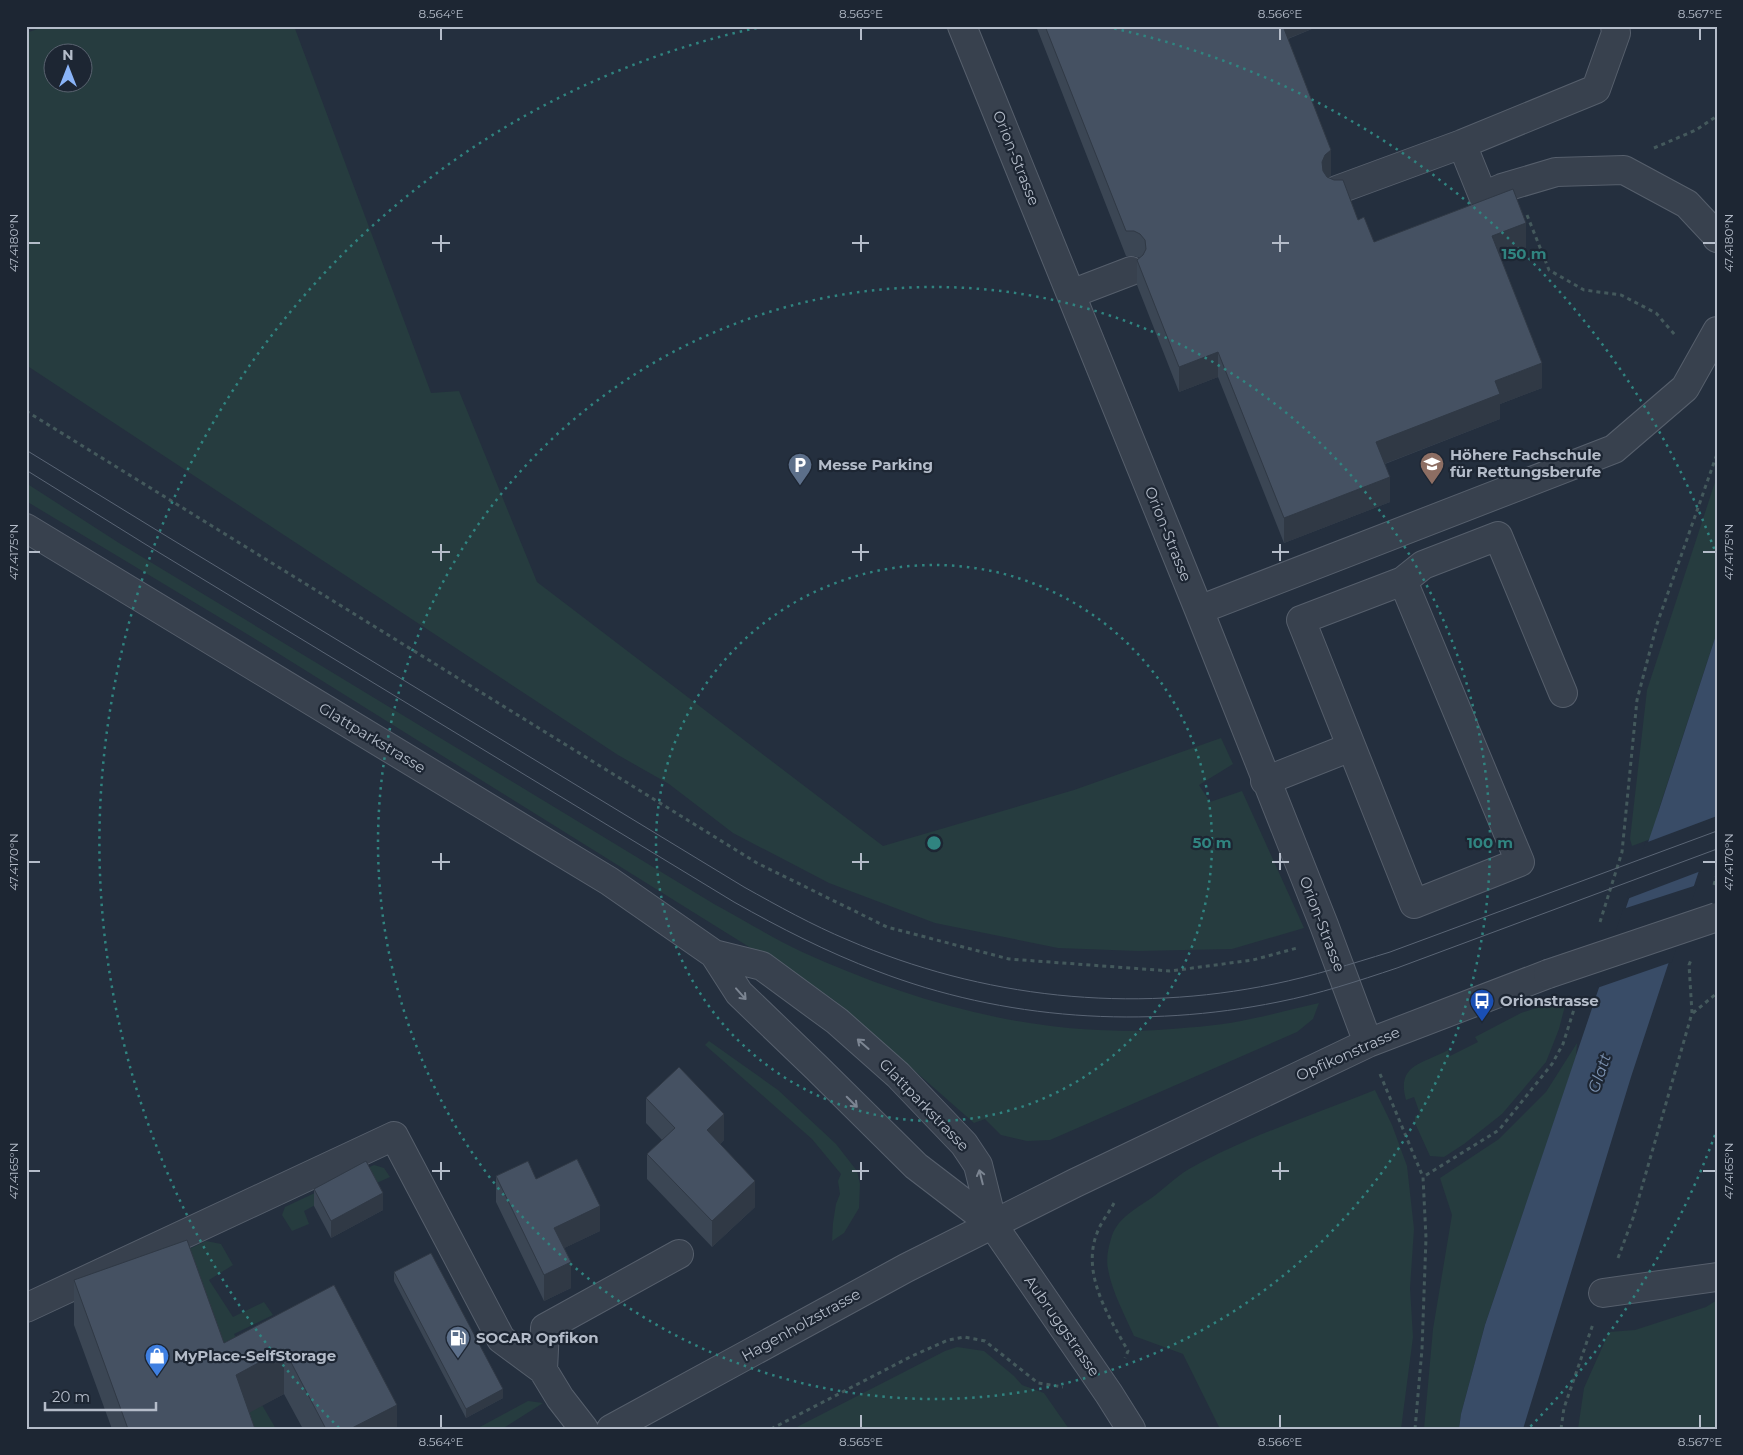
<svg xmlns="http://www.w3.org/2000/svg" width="1743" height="1455" font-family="Montserrat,sans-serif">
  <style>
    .green { fill: #263c3f; fill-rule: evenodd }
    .water { fill: #394c67 }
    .pier { fill: #242f3e }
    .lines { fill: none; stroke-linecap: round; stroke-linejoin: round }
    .minor-casing { stroke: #565f6c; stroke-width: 30 }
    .path { stroke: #44595c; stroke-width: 3; stroke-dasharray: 4 4; stroke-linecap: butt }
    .minor { stroke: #38414e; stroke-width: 28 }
    .tram { stroke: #5a6575; stroke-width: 1 }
    .minor-bridge-casing { stroke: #565f6c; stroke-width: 30; stroke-linecap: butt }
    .minor-bridge { stroke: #38414e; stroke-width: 28 }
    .wall { fill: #3b4654 }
    .shaded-wall { fill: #303945 }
    .building { fill: #455162; stroke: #303945 }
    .oneway { stroke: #7c8592 }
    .ticks { fill: none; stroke: #b4bcc9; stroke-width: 2 }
    .ring { fill: none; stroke: #308480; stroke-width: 2.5; stroke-dasharray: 2.5 5 }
    .labels { text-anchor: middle; stroke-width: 4.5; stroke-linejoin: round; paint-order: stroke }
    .street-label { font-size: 15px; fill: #b4bcc9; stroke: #1d2633 }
    .poi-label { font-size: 15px; font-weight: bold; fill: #b4bcc9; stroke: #1d2633; text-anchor: start }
    .water-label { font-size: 16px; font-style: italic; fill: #7c92b1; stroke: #1d2633 }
    .centre { fill: #308480; stroke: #1d2633; stroke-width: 2.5 }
    .ring-label { font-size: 15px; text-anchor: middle; font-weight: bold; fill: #308480; stroke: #1d2633; stroke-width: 4.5; stroke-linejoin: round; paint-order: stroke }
    .neatline { fill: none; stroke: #b4bcc9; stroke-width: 2 }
    .ticks-label { font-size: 12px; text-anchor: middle; fill: #b4bcc9 }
  </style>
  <rect width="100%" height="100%" fill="#242f3e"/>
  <path class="green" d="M 46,26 L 294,26 L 431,393 L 459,391 L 537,582 L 883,846 L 1074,790 L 1221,738 L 1233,764 L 1199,785 L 1210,802 L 1242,791 L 1304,928 L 1232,949 L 1138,951 L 1058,948 L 935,923 L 829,883 L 733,833 L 669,784 L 618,755 L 26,365 L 26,33 ZM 82,52 L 82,82 L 52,82 L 52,52 Z
    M 1717,476 L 1717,632 L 1658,812 L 1717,814 L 1632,846 L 1630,839 L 1647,690 Z
    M 26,483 L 119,543 L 714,904 C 742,919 771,937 800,951 C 912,1002 1034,1037 1158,1030 C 1184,1028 1216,1026 1241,1021 C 1267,1016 1293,1009 1319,1003 L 1313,1019 L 1297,1032 L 1050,1140 L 1027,1141 L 1001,1135 L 985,1119 L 974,1123 L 834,1000 L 247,634 L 26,501 Z
    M 1567,998 L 1559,1029 L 1546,1062 L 1502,1114 L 1464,1144 L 1444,1157 L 1430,1156 L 1415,1123 L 1415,1116 L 1420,1114 L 1414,1097 L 1406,1100 C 1396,1064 1423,1064 1448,1050 L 1450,1056 L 1478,1042 L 1475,1037 L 1521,1013 Z
    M 709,1041 L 778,1090 L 836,1144 L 857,1171 L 860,1184 L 859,1208 L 844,1233 L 832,1241 L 833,1223 L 836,1204 L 840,1194 L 838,1181 L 841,1174 L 812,1139 L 705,1045 Z
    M 1577,1043 L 1576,1057 L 1485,1325 L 1461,1414 L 1459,1429 L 1424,1429 L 1433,1329 L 1452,1215 L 1440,1178 L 1499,1139 L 1546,1092 Z
    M 1375,1090 L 1392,1125 L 1407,1166 L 1414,1229 L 1410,1288 L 1413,1337 L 1401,1429 L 1220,1429 L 1183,1354 L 1134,1336 C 1125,1315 1112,1292 1108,1269 C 1106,1260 1108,1248 1111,1239 C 1116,1220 1132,1211 1147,1201 C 1161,1192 1174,1178 1189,1169 C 1248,1136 1313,1115 1375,1090 Z
    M 374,1165 L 384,1168 L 390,1177 L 370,1186 L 366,1178 L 304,1211 L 309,1224 L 292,1231 L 282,1215 L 285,1207 Z
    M 206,1241 L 221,1244 L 233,1265 L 209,1280 L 233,1317 L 264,1302 L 273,1315 L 234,1334 L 269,1402 L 262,1405 L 276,1429 L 239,1429 L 74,1325 L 74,1312 L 81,1300 Z
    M 1717,1300 L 1717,1429 L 1578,1429 L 1584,1388 L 1609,1332 L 1635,1330 L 1706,1307 Z
    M 957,1347 L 984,1351 L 1014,1376 L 1022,1385 L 1044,1393 L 1069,1429 L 793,1429 L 945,1351 Z
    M 528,1401 L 543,1403 L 502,1429 L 476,1429 Z"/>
  <path class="water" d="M 1717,632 L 1717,816 L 1631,1077 L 1523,1429 L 1459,1429 L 1461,1414 L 1485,1325 L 1658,813 Z"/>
  <path class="pier" d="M 1717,816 L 1717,824 L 1701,871 L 1627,899 L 1645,843 Z
    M 1697,885 L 1672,962 L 1597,988 L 1623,909 Z"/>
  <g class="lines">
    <defs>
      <path id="minor" d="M 962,26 L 1199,610 L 1324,925 L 1368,1043
        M 1462,144 L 1483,196 L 1502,188 L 1556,172 L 1624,170 L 1687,204 L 1716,235 L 1717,238
        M 1337,190 L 1462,144 L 1596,89 L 1616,33 L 1615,26
        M 1071,294 L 1131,271
        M 26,528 L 609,881 L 714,954 L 762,966 L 837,1021 L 898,1075 L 964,1144 L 978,1165 L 993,1225
        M 1403,581 L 1520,862 L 1414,904 L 1301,620 Z
        M 1403,581 L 1423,565 L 1498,536 L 1563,693
        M 1199,610 L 1614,449 L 1685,388 L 1717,331
        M 1265,781 L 1351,747
        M 714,954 L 739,993 L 817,1068 L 916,1166 L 993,1225 L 1109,1394 L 1131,1429
        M 1603,1293 L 1717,1277
        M 26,1308 L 394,1136 L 501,1339 L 543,1370 L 560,1398 L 584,1429
        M 543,1370 L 545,1328 L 679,1254
        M 611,1429 L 906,1268 L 1075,1183 L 1368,1043 L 1548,974"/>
    </defs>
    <use href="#minor" class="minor-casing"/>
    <path class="path" d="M 1654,148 L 1696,130 L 1717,116
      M 1527,215 L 1549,270 L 1584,290 L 1621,295 L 1656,313 L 1675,335
      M 26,411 L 757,863 L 887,927 L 1009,959 L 1170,971 L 1253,960 L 1297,948
      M 1714,885 L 1717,874
      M 1600,922 L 1622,852 L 1637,700 L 1657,624 L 1717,454
      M 1693,1013 L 1717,993
      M 1380,1074 L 1423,1177
      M 1114,1203 C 1109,1213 1101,1222 1097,1233 C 1081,1274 1109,1317 1128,1351 L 1125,1358
      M 1618,1258 L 1633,1218 L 1692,1013 L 1689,965 L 1691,960
      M 771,1429 L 912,1356 L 948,1340 L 964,1337 L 985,1341 L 1038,1383 L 1063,1387
      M 1415,1429 L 1422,1349 L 1426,1238 L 1423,1177 L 1499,1130 L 1552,1064 L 1563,1044 L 1577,1000
      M 1561,1429 L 1564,1408 L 1593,1324"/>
    <use href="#minor" class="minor"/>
    <path class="tram" d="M 26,450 L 158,531 L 744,887 C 778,906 812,925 848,940 C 982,998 1131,1014 1274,984 C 1313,976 1351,964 1390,952 L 1717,831
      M 26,470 L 145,544 L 734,902 C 780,928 827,952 877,971 C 1004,1020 1145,1029 1278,1002 C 1319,994 1358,981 1397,968 L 1717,849"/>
    <defs>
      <path id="minor-bridge" d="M 1548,974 L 1717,917"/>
    </defs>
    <use href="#minor-bridge" class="minor-bridge-casing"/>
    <use href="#minor-bridge" class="minor-bridge"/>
  </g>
  <path class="wall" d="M 1036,26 L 1319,26 L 1288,39 L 1331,175 L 1328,178 L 1374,242 L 1526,248 L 1501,258 L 1542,388 L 1500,404 L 1500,419 L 1385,464 L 1390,502 L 1284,543 L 1218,377 L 1179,392 L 1137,285 L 1137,260 L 1140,258 L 1134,256 L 1126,256 Z
    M 646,1098 L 724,1140 L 720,1144 L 755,1207 L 712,1247 L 647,1179 L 647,1154 L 662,1140 L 646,1123 Z
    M 496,1176 L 536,1179 L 600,1231 L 564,1248 L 571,1288 L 544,1301 L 496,1202 Z
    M 314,1189 L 383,1210 L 331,1238 L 314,1206 Z
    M 394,1272 L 503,1398 L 466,1418 L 394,1281 Z
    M 74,1280 L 224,1343 L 334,1285 L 397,1429 L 303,1429 L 284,1394 L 249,1412 L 255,1429 L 112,1429 L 74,1325 Z"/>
  <path class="shaded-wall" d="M 1279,26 L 1319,26 L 1279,42 Z
    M 1331,150 L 1331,175 L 1325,180 L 1322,187 L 1322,162 L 1325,155 Z
    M 1526,223 L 1526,248 L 1492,261 L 1492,236 Z
    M 1218,352 L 1218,377 L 1179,392 L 1179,367 Z
    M 1542,363 L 1542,388 L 1500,404 L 1500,419 L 1376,467 L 1376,442 L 1495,381 Z
    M 1390,477 L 1390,502 L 1284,543 L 1284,518 Z
    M 724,1114 L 724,1140 L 707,1156 L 707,1130 Z
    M 755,1181 L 755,1207 L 712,1247 L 712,1221 Z
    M 383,1193 L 383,1210 L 331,1238 L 331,1221 Z
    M 600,1206 L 600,1231 L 554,1253 L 554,1228 Z
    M 571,1262 L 571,1288 L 544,1301 L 544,1275 Z
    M 284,1349 L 284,1394 L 236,1420 L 236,1375 Z
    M 503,1389 L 503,1398 L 466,1418 L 466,1409 Z
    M 397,1405 L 397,1429 L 350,1429 Z"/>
  <path class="building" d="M 1045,26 L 1283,26 L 1331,150 L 1325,155 L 1322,162 L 1323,171 L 1327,177 L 1334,180 L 1343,180 L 1358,220 L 1364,217 L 1374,242 L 1513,189 L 1526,223 L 1492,236 L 1542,363 L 1495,381 L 1500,394 L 1376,442 L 1390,477 L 1284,518 L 1218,352 L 1179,367 L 1137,260 L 1143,255 L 1146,249 L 1145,240 L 1140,234 L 1134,231 L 1126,231 Z
    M 679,1067 L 724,1114 L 707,1130 L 755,1181 L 712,1221 L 647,1154 L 675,1128 L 646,1098 Z
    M 577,1159 L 600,1206 L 554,1228 L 571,1262 L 544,1275 L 496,1176 L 528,1161 L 536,1179 Z
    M 366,1161 L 383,1193 L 331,1221 L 314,1189 Z
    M 187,1240 L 224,1343 L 334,1285 L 397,1405 L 350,1429 L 326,1429 L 284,1349 L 236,1375 L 255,1429 L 128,1429 L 74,1280 Z
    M 431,1253 L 503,1389 L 466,1409 L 394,1272 Z"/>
  <defs><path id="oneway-shaft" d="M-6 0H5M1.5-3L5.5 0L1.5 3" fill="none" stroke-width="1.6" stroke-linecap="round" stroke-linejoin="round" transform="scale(1.25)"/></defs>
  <g class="oneway">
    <use href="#oneway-shaft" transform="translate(741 994) rotate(48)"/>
    <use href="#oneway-shaft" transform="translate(863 1044) rotate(-139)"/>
    <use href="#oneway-shaft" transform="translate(852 1102) rotate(45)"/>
    <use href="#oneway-shaft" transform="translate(981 1177) rotate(-104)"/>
  </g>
  <path class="ticks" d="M 441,28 L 441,40M 861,28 L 861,40M 1280,28 L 1280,40M 1700,28 L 1700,40M 441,235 L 441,252M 861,235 L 861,252M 1280,235 L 1280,252M 28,243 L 40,243M 432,243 L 450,243M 852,243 L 869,243M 1272,243 L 1289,243M 1703,243 L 1716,243M 441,544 L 441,561M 861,544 L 861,561M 1280,544 L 1280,561M 28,552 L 40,552M 432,552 L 450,552M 852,552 L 869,552M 1272,552 L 1289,552M 1703,552 L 1716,552M 441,853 L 441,870M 861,853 L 861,870M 1280,853 L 1280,870M 28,862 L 40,862M 432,862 L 450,862M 852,862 L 869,862M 1272,862 L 1289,862M 1703,862 L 1716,862M 441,1162 L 441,1180M 861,1162 L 861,1180M 1280,1162 L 1280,1180M 28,1171 L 40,1171M 432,1171 L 450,1171M 852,1171 L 869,1171M 1272,1171 L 1289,1171M 1703,1171 L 1716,1171M 441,1415 L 441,1428M 861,1415 L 861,1428M 1280,1415 L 1280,1428M 1700,1415 L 1700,1428"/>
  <g class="ring">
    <circle cx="934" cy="843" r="278"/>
    <circle cx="934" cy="843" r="556"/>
    <path d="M1715 1135A834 834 0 0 1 1529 1428M339 1428A834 834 0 0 1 761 27M1107 27A834 834 0 0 1 1715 551"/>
  </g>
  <defs>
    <symbol id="school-pin" viewBox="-11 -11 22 30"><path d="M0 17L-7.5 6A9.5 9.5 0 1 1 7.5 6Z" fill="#8d6e63" stroke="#1d2633"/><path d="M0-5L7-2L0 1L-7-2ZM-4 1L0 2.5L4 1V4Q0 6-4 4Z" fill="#fff"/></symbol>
    <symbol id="parking-pin" viewBox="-11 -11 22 30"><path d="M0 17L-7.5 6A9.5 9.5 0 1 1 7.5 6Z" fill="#5c6f8a" stroke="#1d2633"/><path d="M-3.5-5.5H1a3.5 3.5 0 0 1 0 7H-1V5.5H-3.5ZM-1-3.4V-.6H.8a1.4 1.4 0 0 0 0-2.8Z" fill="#fff"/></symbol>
    <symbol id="bus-pin" viewBox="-11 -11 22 30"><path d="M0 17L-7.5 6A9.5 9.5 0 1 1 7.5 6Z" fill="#1a4fb4" stroke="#1d2633"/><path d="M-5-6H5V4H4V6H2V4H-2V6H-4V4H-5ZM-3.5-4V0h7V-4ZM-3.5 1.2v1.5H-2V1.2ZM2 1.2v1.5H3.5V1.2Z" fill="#fff"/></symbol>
    <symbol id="fuel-pin" viewBox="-11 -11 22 30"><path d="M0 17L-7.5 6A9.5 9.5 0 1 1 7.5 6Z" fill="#5c6f8a" stroke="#1d2633"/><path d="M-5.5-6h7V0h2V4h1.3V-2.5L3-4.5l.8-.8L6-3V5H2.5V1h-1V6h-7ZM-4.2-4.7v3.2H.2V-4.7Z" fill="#fff"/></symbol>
    <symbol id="shop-pin" viewBox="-11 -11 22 30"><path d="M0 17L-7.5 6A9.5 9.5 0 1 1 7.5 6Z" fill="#3f7fe0" stroke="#1d2633"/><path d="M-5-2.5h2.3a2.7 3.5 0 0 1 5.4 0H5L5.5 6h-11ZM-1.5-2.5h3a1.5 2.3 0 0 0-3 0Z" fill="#fff"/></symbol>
  </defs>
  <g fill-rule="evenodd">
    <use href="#school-pin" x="1418" y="450" width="28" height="38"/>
    <use href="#parking-pin" x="786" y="451" width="28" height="38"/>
    <use href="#bus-pin" x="1468" y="987" width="28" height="38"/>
    <use href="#fuel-pin" x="444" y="1324" width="28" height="38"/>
    <use href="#shop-pin" x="143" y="1342" width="28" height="38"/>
  </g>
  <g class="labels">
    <g class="street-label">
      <text transform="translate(1016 158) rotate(68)" y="5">Orion-Strasse</text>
      <text transform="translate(1168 534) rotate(68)" y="5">Orion-Strasse</text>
      <text transform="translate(372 738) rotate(31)" y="5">Glattparkstrasse</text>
      <text transform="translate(1322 924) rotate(69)" y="5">Orion-Strasse</text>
      <text transform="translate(1348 1054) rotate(-24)" y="5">Opfikonstrasse</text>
      <text transform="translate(924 1105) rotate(46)" y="5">Glattparkstrasse</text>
      <text transform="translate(801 1325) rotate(-29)" y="5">Hagenholzstrasse</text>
      <text transform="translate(1062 1326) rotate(55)" y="5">Aubruggstrasse</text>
    </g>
    <g class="poi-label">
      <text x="1450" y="460">Höhere Fachschule<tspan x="1450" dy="17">für Rettungsberufe</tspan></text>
      <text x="818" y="470">Messe Parking</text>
      <text x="1500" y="1006">Orionstrasse</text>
      <text x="476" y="1343">SOCAR Opfikon</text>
      <text x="174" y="1361">MyPlace-SelfStorage</text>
    </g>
    <g class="water-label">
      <text transform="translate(1599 1073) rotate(-71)" y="6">Glatt</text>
    </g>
  </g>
  <circle cx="934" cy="843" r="8" class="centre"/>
  <g class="ring-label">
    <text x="1524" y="259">150 m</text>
    <text x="1212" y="848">50 m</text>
    <text x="1490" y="848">100 m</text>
  </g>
  <rect width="1743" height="1455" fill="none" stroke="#1d2633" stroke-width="55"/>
  <g transform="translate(68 68)"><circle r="24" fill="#1d2633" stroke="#59626f"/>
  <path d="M0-4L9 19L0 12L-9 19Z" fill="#8ab4f8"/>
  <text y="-8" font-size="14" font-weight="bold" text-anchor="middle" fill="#b4bcc9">N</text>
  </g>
  <path d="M45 1402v8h111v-8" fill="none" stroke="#b4bcc9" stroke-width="2.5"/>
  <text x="52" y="1402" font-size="15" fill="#b4bcc9" stroke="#1d2633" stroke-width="4" paint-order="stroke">20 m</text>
  <rect x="28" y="28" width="1688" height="1400" class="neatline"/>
  <g class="ticks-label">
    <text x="441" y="18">8.564°E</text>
    <text x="861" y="18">8.565°E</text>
    <text x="1280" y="18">8.566°E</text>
    <text x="1700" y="18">8.567°E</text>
    <text transform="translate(14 243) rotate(-90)" y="4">47.4180°N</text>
    <text transform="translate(1729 243) rotate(-90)" y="4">47.4180°N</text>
    <text transform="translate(14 552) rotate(-90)" y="4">47.4175°N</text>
    <text transform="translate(1729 552) rotate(-90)" y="4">47.4175°N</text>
    <text transform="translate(14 862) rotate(-90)" y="4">47.4170°N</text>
    <text transform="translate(1729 862) rotate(-90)" y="4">47.4170°N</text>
    <text transform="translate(14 1171) rotate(-90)" y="4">47.4165°N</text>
    <text transform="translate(1729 1171) rotate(-90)" y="4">47.4165°N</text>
    <text x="441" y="1446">8.564°E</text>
    <text x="861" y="1446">8.565°E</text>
    <text x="1280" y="1446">8.566°E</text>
    <text x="1700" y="1446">8.567°E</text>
  </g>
</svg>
